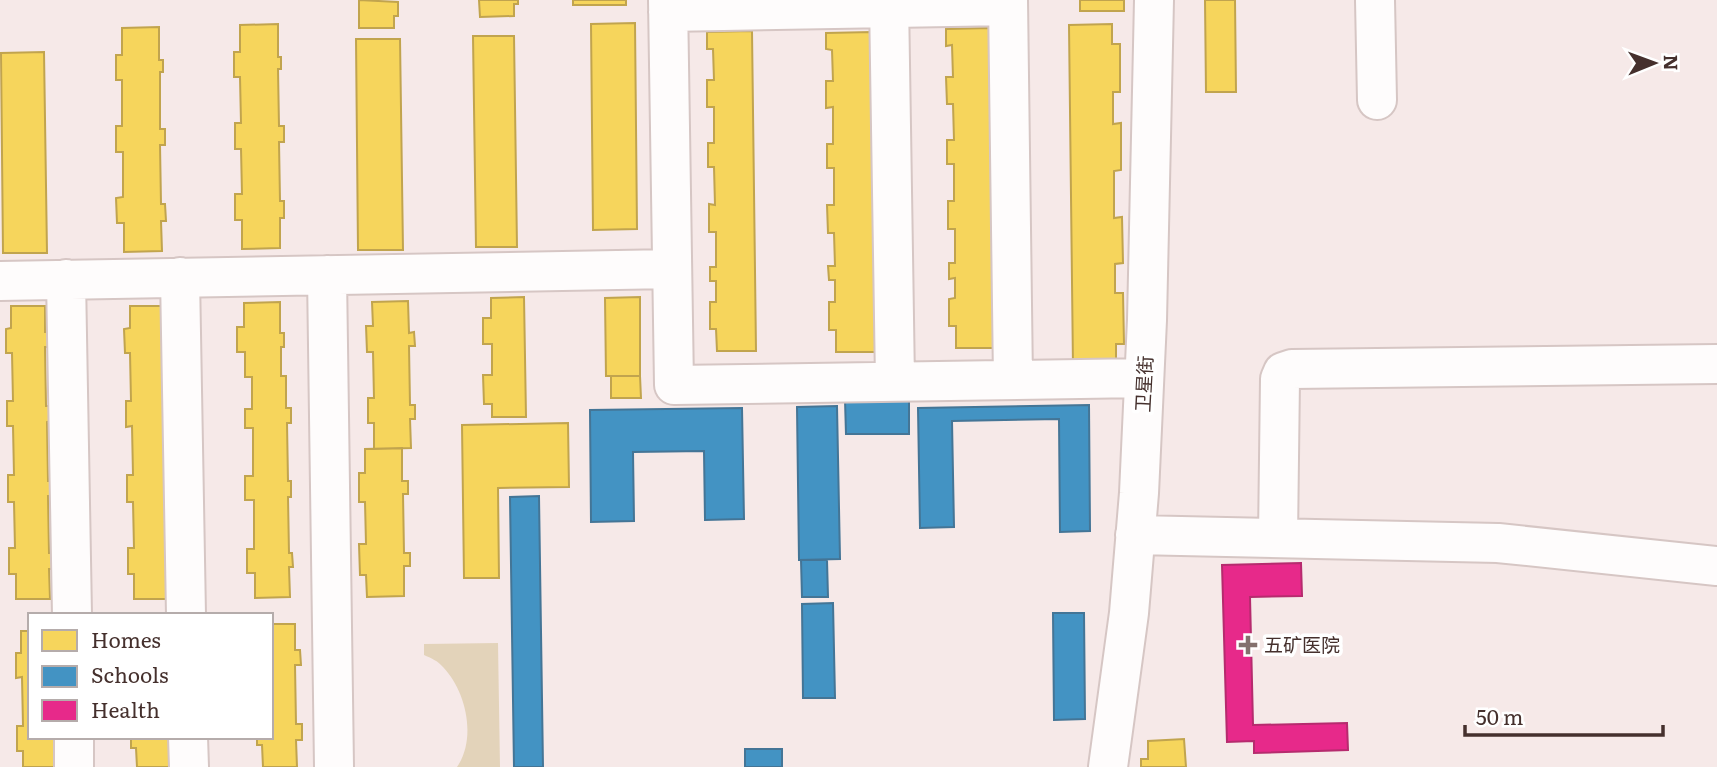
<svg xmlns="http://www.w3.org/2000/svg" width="1717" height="767" viewBox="0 0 1717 767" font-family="Literata,'Noto Sans SC',serif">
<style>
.green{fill:#e3d3ba}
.homes{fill:#f6d55c;stroke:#c1a44e;stroke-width:2}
.schools{fill:#4393c3;stroke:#447596;stroke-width:2}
.health{fill:#e7298a;stroke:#b62b6e;stroke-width:2}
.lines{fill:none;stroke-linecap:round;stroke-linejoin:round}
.minor-casing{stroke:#d6c6c4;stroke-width:42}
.minor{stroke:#fefcfc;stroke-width:38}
.poi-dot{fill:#83716e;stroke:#fff;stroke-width:2.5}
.labels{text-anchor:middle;stroke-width:7;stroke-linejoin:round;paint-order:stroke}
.street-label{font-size:19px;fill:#45302d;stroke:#fff}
.poi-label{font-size:19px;fill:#45302d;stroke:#fff;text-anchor:start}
</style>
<rect width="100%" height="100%" fill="#f6e9e8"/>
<path class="green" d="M498 643 500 767H457C477 738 466 691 443 667 438 661 431 658 424 655V644Z"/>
<path class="homes" d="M359 0 398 2V16H394V28H359Z
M479 0H518V4H514V16L480 17Z
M573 0H626V5H573Z
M1080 0H1124V11H1080Z
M1205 0H1235L1236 92H1206Z
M635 23 637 229 593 230 591 24Z
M278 24V57H281V69H278L279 126H284V142H279L280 201H284V218H280V248L242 249V220H235V194H242L241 149H235V123H241L240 77H234V52H240V25Z
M1112 24V44H1120V92H1113V124L1121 123V170L1114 171V218L1122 217 1123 263 1115 264V293H1123L1124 344H1116V367H1073L1069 25Z
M159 27V60H163V72H160V129H165V145H160L161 204H165L166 221H161L162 251 124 252V223H117L116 198 123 197V152H116V126H122V80H116V55H122V28Z
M991 28 995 348H956V326H949V299L955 298V278L949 279V263H955V229H948V201H954V164H947V140H954L953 104H947L946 77H953L952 45 946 46V29Z
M752 31 756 351H717L716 329H710V302H716V281H710V267H716V232H709V204L715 205 714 167H708V143H714V107H707V80H714L713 49H707V32Z
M872 32 875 352H836V330H829V302H835V280H829L828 266H835L834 233H828L827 205H834V168H827V144H833V107L826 108V81H833L832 50 826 49V33Z
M473 36H514L517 247H476Z
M356 39H400L403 250H358Z
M44 52 47 253H3L1 53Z
M524 297 526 417H492V404H484L483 375H492V344H483V318H491V298Z
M640 297V376H606L605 298Z
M408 301 409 333 414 332 415 346H409L410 405H415V419H410L411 448 374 449V423H368V398H374L373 352H367L366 326H373L372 302Z
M280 302V333H284V347H281V376H286V408H291V423H287L288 481H291V497H288L289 553H292L293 567H289L290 597 255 598V573H247V549H254V500H245V476H253V428H245V409H252V377H245V352H237V327H244V303Z
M11 306H45V332H51V347H45L46 406H52V421L47 422 48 481H53V496H48L49 553H54V569H49L50 599H16V574H9V548H15L14 502H8V475H14L13 426H7V401H13L12 353H6V329L11 328Z
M130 306H163L168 599H134V574H128V548H134L133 502H127V475H133L132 426 126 427V401H131L130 353H125L124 329 130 328Z
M611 376H640L641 398H611Z
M568 423 569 487 498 488 499 578H464L462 425Z
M402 448V481H408V494H403L404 553H410V566H404V596L367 597 366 575H360L359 544H366L365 502H359V473H365V449Z
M271 624H295V650H300L301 665H295L296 724H302V740H296L297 767H263L262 745H257V737H271Z
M21 631H30V737H62L57 767H23V751H17V726H23L22 677 16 678V653H21Z
M131 737H176L171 767H137L136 748H131Z
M1184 739 1186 767H1141V759H1148V741Z"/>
<path class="schools" d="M909 399V434H846L845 400Z
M1089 405 1090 531 1060 532 1059 419 952 421 954 527 920 528 918 408Z
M837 406 840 559 799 560 797 407Z
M742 408 744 519 705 520 704 451 633 452 634 521 591 522 590 410Z
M539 496 543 767H514L510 497Z
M801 560H827L828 597H802Z
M833 603 835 698H803L802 604Z
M1053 613H1084L1085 719 1054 720Z
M745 749H782V767H745Z"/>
<path class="health" d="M1301 563 1302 596 1250 597 1253 725 1347 723 1348 750 1254 753V741L1227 742 1222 565Z"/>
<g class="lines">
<defs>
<path id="minor" d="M668 0 674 385 1144 378
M889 0 895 381
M1008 0 1013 380
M1375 0 1377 100
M668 12 1008 6
M327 275 334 767
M180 277 186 615
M66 279 72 615
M0 281 672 269
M1135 535 1498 543 1717 566
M1278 538 1280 379 1283 372 1292 369 1717 364
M74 737V767
M188 737 189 767
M1108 767 1129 613 1139 493 1147 320 1154 0"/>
</defs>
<use href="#minor" class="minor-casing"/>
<use href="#minor" class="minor"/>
</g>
<path class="poi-dot" d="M1244.5 634.5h7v7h7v7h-7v7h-7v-7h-7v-7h7z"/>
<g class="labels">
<g class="street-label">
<text transform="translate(1144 384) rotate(-87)" y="7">卫星街</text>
</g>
<g class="poi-label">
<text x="1264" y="652">五矿医院</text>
</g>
</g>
<rect x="28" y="613" width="245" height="126" fill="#ffffff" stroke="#b5acab" stroke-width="2"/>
<rect x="42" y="630" width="35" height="21" fill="#f6d55c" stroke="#b5acab" stroke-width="2"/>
<text x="91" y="648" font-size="21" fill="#45302d">Homes</text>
<rect x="42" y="666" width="35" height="21" fill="#4393c3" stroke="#b5acab" stroke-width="2"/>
<text x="91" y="683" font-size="21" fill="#45302d">Schools</text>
<rect x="42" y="700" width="35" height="21" fill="#e7298a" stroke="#b5acab" stroke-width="2"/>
<text x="91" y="718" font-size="21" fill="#45302d">Health</text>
<g transform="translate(1654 63) rotate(89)" stroke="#ffffff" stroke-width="5" paint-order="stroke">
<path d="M0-5L12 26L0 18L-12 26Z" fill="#45302d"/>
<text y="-10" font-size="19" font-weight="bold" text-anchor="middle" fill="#45302d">N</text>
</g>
<path d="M1465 725v10h198v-10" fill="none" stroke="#45302d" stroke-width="3.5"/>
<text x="1476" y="725" font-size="21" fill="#45302d" stroke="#ffffff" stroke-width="5" paint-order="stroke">50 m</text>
</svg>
